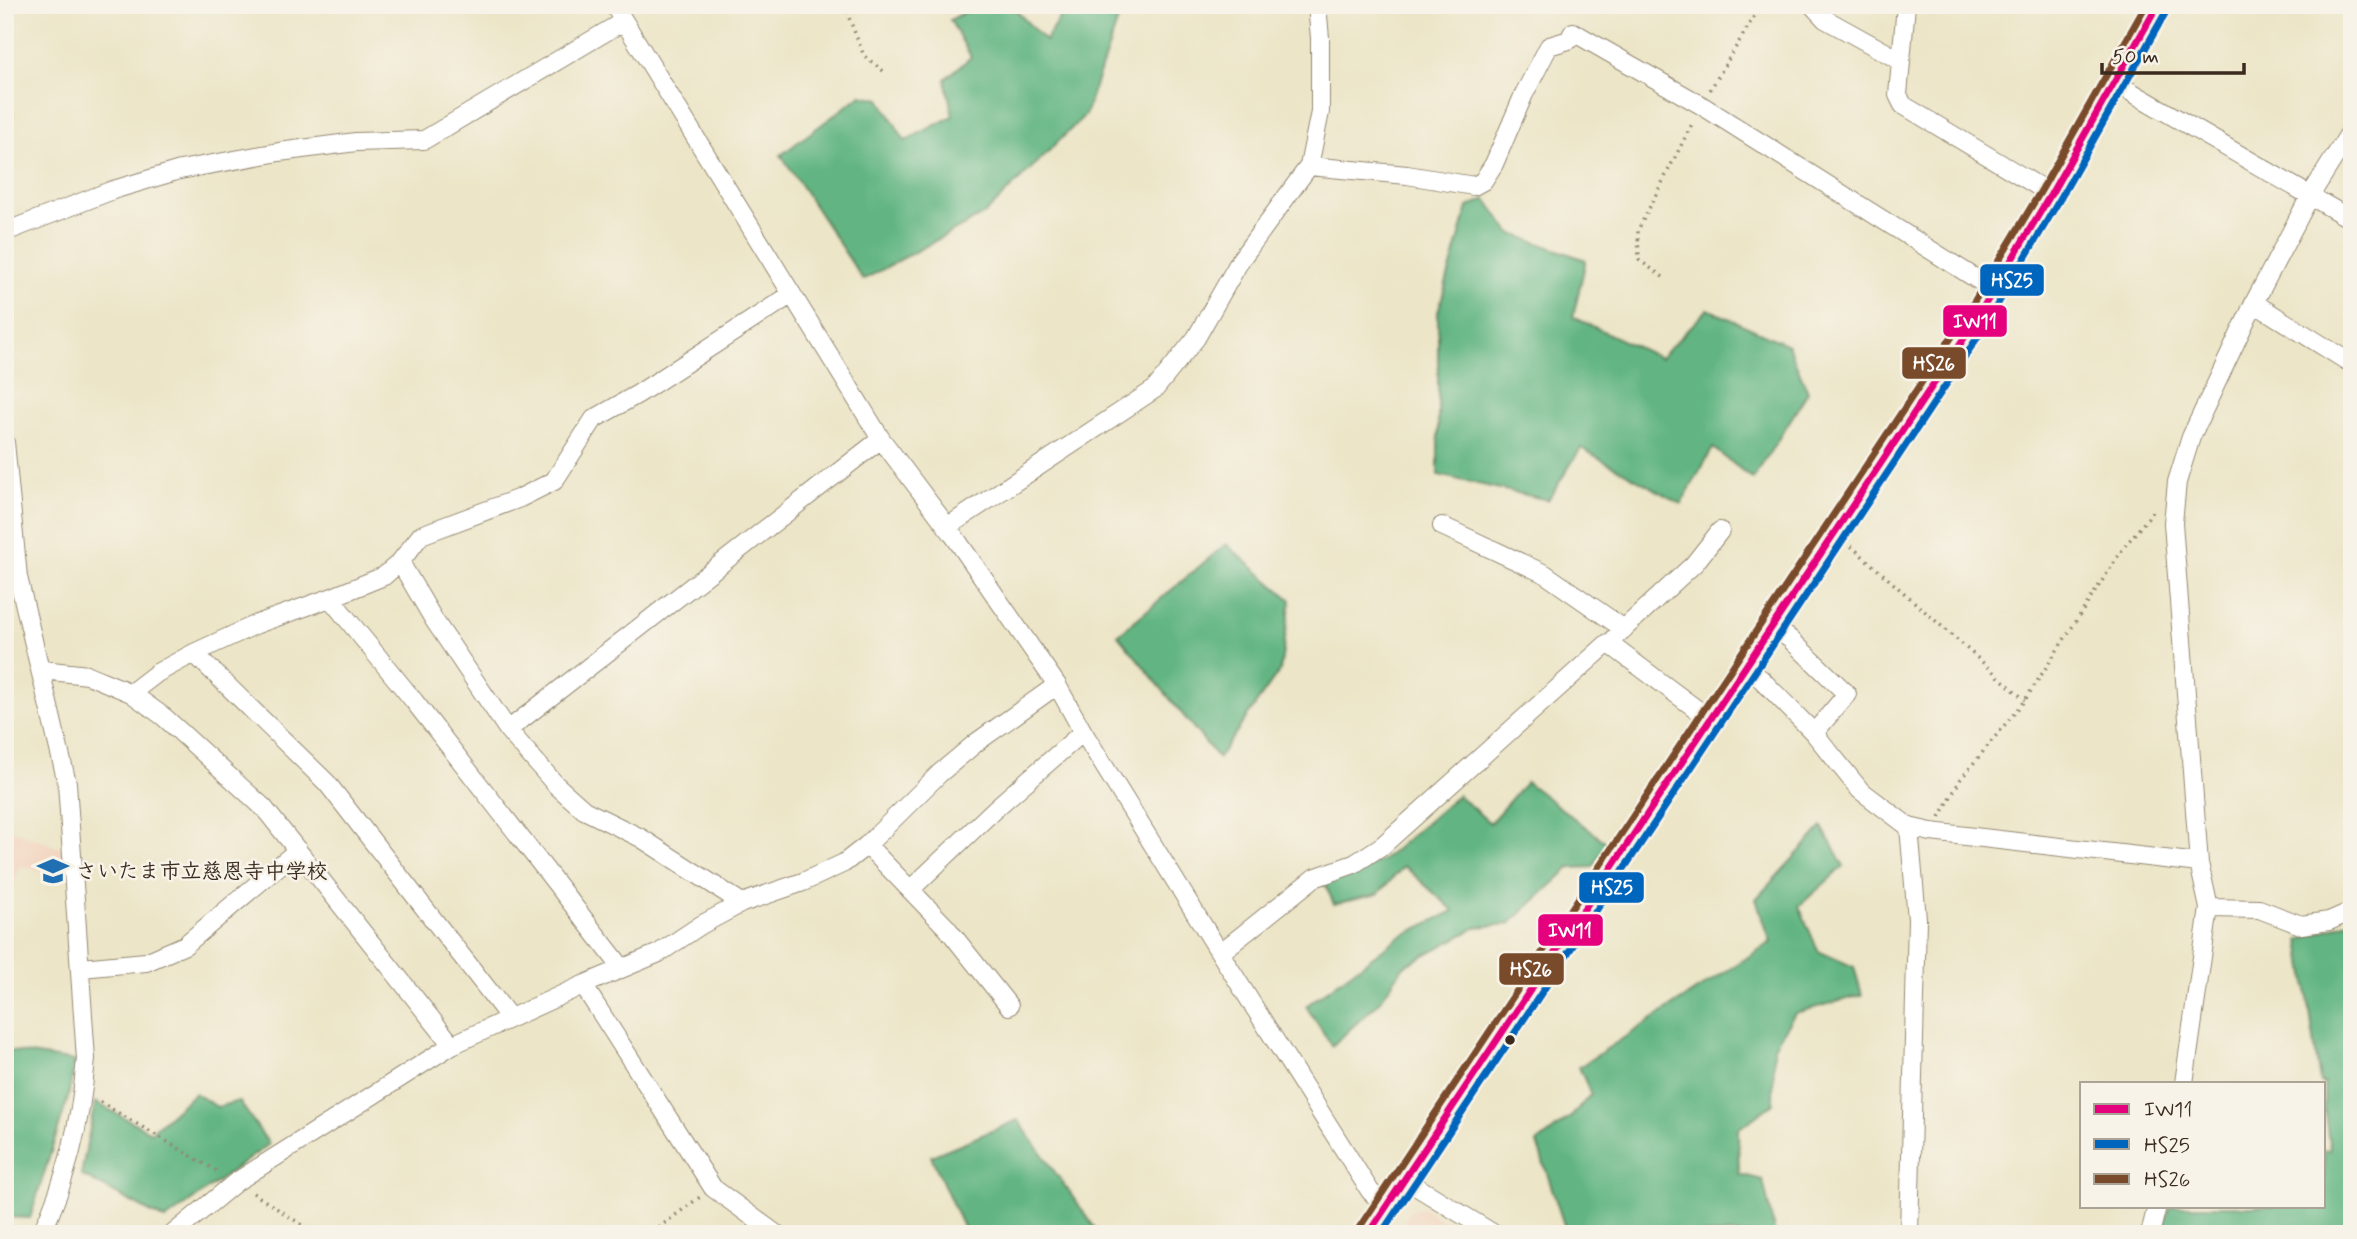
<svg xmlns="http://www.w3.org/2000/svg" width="2357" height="1239" viewBox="0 0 2357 1239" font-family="Mynerve,'Klee One',sans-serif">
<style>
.built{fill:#f2d4be}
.forest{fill:#62b582;stroke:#4e7050;stroke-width:2}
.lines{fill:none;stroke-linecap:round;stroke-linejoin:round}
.minor-casing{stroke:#948872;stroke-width:20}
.major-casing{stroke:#948872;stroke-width:25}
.path{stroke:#948872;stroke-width:3.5;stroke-dasharray:2 5;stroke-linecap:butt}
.minor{stroke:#fff;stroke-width:18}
.major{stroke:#f8bd89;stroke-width:23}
.bus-1-casing{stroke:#f7f3e8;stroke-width:12}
.bus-2-casing{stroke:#f7f3e8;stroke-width:12}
.bus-3-casing{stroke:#f7f3e8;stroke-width:12}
.bus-1{stroke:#e5007d;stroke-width:7}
.bus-2{stroke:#0065bd;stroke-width:7}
.bus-3{stroke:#7a4b2a;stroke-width:7}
.bus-dot{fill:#3b2a1e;stroke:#f7f3e8;stroke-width:2.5}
.labels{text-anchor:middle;stroke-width:5;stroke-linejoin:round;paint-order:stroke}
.poi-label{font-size:21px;font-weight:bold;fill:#3b2a1e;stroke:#f7f3e8;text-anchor:start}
.line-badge{stroke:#f7f3e8;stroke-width:2.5}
.badge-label{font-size:19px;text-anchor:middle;font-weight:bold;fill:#fff}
</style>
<rect width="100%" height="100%" fill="#f7f3e8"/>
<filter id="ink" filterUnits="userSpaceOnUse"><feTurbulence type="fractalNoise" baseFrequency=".0143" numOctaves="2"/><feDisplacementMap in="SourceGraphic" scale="14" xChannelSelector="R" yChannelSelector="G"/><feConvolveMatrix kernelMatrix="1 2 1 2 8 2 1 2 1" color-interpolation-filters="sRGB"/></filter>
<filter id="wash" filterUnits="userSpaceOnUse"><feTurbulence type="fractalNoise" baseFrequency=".00686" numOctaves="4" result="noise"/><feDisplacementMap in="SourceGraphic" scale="28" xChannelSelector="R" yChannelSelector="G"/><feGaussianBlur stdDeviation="1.57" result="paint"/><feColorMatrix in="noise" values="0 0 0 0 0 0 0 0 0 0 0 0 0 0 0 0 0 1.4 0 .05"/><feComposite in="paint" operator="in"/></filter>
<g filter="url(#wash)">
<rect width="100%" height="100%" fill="#ece5c7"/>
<path class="built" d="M5 824 14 831 63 849 65 877 20 866 5 910Z
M1424 1208 1460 1234H1397L1410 1211Z"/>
<path class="forest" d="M978 5H1011L1045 41 1067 5H1114L1120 14 1085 115 985 214 863 280 781 155 861 95 880 99 905 141 953 116 945 79 971 57 950 20Z
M1486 199 1510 233 1586 260 1573 317 1660 358 1708 309 1788 345 1808 392 1753 479 1713 448 1681 504 1581 448 1548 500 1438 475V312L1468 207Z
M1226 544 1291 600 1280 670 1218 758 1118 635Z
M1526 782 1607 843 1593 867 1570 868 1509 924 1477 927 1404 966 1379 1002 1332 1046 1306 1006 1399 937 1454 911 1404 866 1378 894 1334 904 1324 882 1383 860 1458 795 1490 823Z
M1822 827 1844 866 1799 906 1818 951 1854 967 1862 995 1795 1013 1774 1046 1773 1104 1738 1129 1739 1174 1763 1180 1775 1234H1567L1537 1143 1573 1115 1591 1094 1579 1067 1771 942 1756 899Z
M2352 920V1234H2161L2170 1206H2324V1150H2330L2324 1107V1083H2320L2300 940Z
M5 1050 75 1061 68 1098 30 1218 5 1217Z
M195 1093 217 1107 239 1101 269 1144 165 1220 81 1175 95 1102 151 1132Z
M1018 1120 1099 1234H966L931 1156Z"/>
</g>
<g filter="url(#ink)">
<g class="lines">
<defs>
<path id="minor" d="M614 5 881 439 952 533 1057 685 1083 732 1220 953 1370 1191 1386 1207
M1812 5 1825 19 1901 61
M1906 5 1898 95 1903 105 2051 194
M2114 82 2352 220
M1309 166 1407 175 1474 186 1483 181 1494 164 1524 94 1549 46 1569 40 1573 32 1701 105 1994 290
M5 232 113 190 180 170 279 152 356 142 424 140 624 21
M2254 303 2352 364
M5 442 18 577 67 783 86 1059C81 1120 68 1178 41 1234
M1442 526 1545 574 1624 629
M947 527 1155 389 1196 338 1241 259 1309 166 1320 112V38L1317 5
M400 562 434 620 508 730 556 785 584 810 641 838 742 903
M330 598 414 701 622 968
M1773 627 1790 639 1847 694 1814 733
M1616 636 1694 564 1720 531
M194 653 327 783 510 1018
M1746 668 1761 679 1814 733 1860 790 1909 827 1931 832 2199 863
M42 670 88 675 131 693 164 717 264 808 452 1045
M131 693 157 673 194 653 257 624 330 598 384 576 400 562 421 535 520 498 554 481 594 419 638 394 792 294
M508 730 881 439
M867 845 947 928 1009 1006
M910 890 996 808 1083 732
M2209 908 2259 909 2301 925 2329 921 2352 911
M1220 953 1314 878 1354 864 1383 845 1608 643 1711 720
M81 968 146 962 185 945 298 850
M583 985 713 1188 776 1234
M2184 1083 2209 908 2199 863 2173 523 2177 482 2191 437 2254 303 2310 196 2352 129
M1404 1179 1494 1234
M173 1234 236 1182 452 1045 583 985 659 953 701 925 742 903 803 882 844 863 867 845 940 773 977 742 1057 685
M1909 1234 1917 919 1909 827
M2150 1234 2157 1206"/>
<path id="major" d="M1368 1234 1836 533 1972 326 2051 194 2158 5"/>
</defs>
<use href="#minor" class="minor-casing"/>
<use href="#major" class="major-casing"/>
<path class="path" d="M844 5 864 56 886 73
M1710 90 1761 5
M1663 277 1639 260 1638 230 1693 122
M1851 546 2025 700
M1940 817 1960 780 2025 700 2124 547 2156 508
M100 1102 220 1173
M253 1193 316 1234
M646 1234 658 1228 700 1197"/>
<use href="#minor" class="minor"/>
<use href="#major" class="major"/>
<defs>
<path id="bus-1" d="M1368 1234 1972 326 2051 194 2158 5"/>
<path id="bus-2" d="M1381 1234 1981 332 2060 199 2167 10"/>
<path id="bus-3" d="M1359 1228 1963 320 2042 189 2146 5"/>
</defs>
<use href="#bus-1" class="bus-1-casing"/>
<use href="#bus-2" class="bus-2-casing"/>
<use href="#bus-3" class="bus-3-casing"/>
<use href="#bus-1" class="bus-1"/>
<use href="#bus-2" class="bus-2"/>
<use href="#bus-3" class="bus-3"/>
</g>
</g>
<defs>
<symbol id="school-bare" viewBox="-9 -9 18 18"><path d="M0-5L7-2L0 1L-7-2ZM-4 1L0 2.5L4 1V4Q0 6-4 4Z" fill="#1f6fb2" stroke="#f7f3e8" stroke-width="2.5" paint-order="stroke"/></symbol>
</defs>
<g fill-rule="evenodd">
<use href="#school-bare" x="31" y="849" width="44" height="44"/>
</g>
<circle class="bus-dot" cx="1510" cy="1040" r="6"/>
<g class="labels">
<g class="poi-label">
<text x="76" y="878">さいたま市立慈恩寺中学校</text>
</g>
</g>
<g class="line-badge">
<rect x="1979" y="263" width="66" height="34" rx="7" fill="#0065bd"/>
<rect x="1942" y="304" width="66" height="34" rx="7" fill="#e5007d"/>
<rect x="1901" y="346" width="66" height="34" rx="7" fill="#7a4b2a"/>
<rect x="1578" y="871" width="67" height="33" rx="7" fill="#0065bd"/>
<rect x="1537" y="913" width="67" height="34" rx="7" fill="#e5007d"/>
<rect x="1498" y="952" width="67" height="34" rx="7" fill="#7a4b2a"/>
</g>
<g class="badge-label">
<text x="2012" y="287">HS25</text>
<text x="1975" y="328">IW11</text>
<text x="1934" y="370">HS26</text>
<text x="1612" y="894">HS25</text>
<text x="1570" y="937">IW11</text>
<text x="1531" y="976">HS26</text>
</g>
<rect width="2357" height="1239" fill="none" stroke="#f7f3e8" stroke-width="28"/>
<rect x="2080" y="1082" width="245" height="126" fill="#f7f3e8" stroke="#aca397" stroke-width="2"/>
<rect x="2094" y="1104" width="35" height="10" fill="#e5007d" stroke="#aca397" stroke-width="2"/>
<text x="2144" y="1116" font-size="21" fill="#3b2a1e">IW11</text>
<rect x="2094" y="1139" width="35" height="10" fill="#0065bd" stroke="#aca397" stroke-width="2"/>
<text x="2144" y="1152" font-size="21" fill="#3b2a1e">HS25</text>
<rect x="2094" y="1174" width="35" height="10" fill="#7a4b2a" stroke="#aca397" stroke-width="2"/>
<text x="2144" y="1186" font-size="21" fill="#3b2a1e">HS26</text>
<path d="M2102 63v10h142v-10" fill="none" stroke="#3b2a1e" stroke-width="3.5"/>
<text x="2112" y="63" font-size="21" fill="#3b2a1e" stroke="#f7f3e8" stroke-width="5" paint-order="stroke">50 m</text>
</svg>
